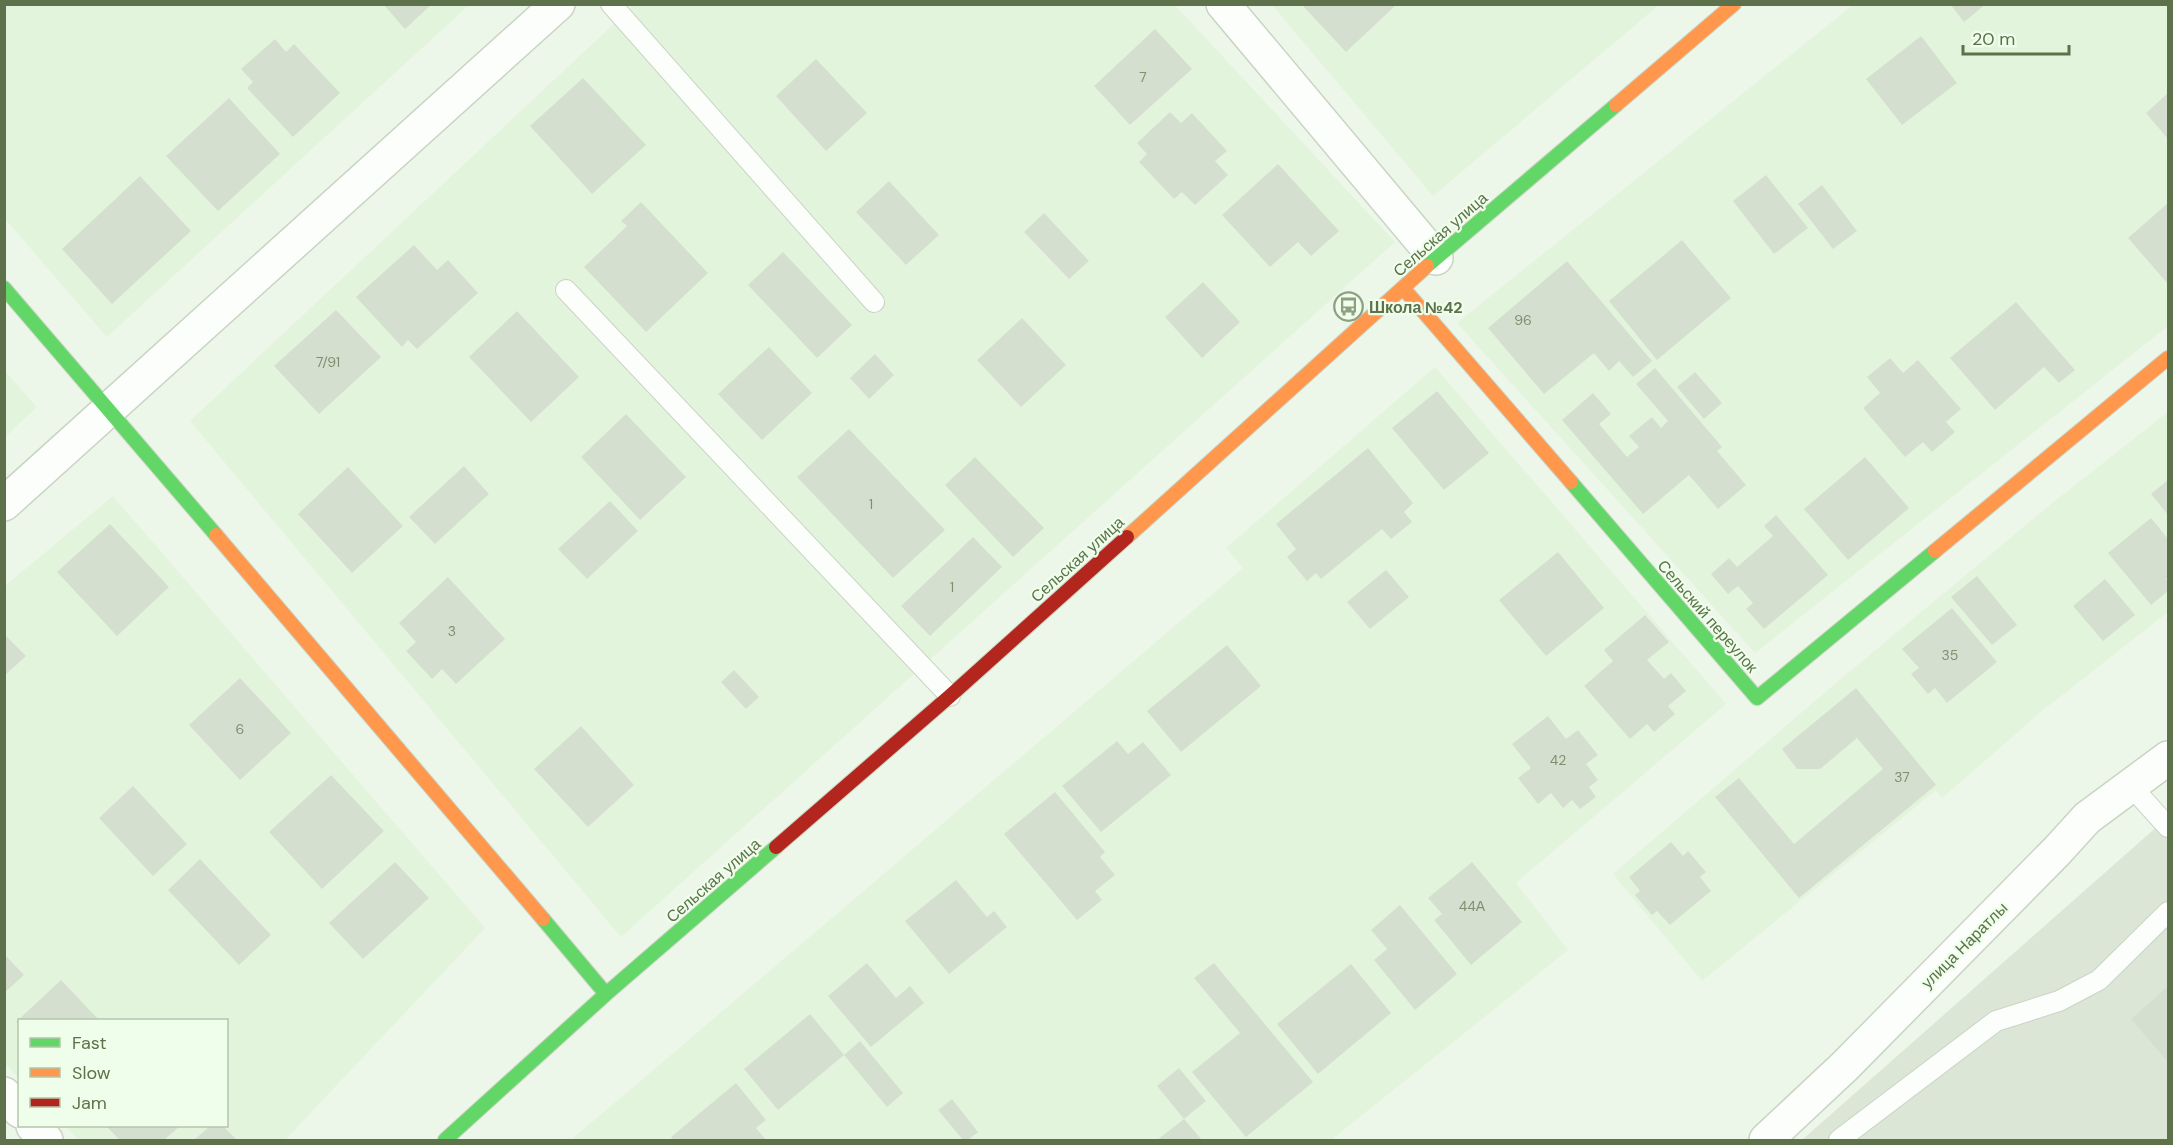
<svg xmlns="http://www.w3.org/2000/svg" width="2173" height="1145" viewBox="0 0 2173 1145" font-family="'DM Sans',sans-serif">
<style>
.residential{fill:#e3f4dd}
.industrial{fill:#dce6d7}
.building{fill:#d5dfcf}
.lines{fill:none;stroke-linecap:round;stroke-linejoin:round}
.lane-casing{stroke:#cad4c4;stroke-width:22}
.street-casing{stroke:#cad4c4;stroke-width:36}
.fast-casing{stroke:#c9d3c3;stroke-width:16}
.slow-casing{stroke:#c9d3c3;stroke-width:16}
.jam-casing{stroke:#c9d3c3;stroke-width:16}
.lane{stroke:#fcfefc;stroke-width:20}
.street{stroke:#fcfefc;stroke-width:33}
.fast{stroke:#63d668;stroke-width:14}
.slow{stroke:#ff974d;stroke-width:14}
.jam{stroke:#b3261e;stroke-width:14}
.labels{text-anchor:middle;stroke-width:4.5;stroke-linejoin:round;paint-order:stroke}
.number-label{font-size:14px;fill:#7e906f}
.street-label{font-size:16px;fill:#5d724b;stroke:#eefeea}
.poi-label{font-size:16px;font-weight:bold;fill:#5d724b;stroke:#eefeea;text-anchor:start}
</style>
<rect width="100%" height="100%" fill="#ecf6e9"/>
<path class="residential" d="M4 5H469L107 337 5 219Z
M634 5H1175L1395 242 621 937 190 421Z
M1272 5H1659L1433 196Z
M1853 5H2168V326L1755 653 1457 323Z
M1435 367 1726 704 1516 883 1568 950 1331 1140H571L1243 568 1226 548Z
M5 371 37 407 5 437H4Z
M2168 412V612L2042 711 1942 798 1935 791 1702 981 1613 874 1842 678 2051 504Z
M113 496 485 928 285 1140H79L65 1126H226V1020H20L19 1079 5 1063V586Z"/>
<path class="industrial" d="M2168 817V1140H1802Z"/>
<path class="building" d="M383 4H432L405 29Z
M1304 4H1393L1395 6 1346 52 1303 6Z
M1950 4H1986L1964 22Z
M1155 29 1192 69 1130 125 1094 86Z
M1921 36 1957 83 1902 125 1866 79Z
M275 39 286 52 294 44 340 93 293 137 247 88 253 82 241 69Z
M816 59 867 113 826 151 776 96Z
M583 78 646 145 592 194 530 126Z
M2168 93V139L2146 113Z
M229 98 280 154 218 211 166 156Z
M1170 112 1181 123 1192 113 1227 151 1215 161 1228 175 1195 205 1182 192 1174 199 1139 162 1147 154 1137 143Z
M1278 164 1339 231 1311 256 1298 242 1270 267 1222 215Z
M1766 175 1808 228 1774 254 1733 201Z
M140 176 191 231 112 304 62 249Z
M889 181 939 235 906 265 856 212Z
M1822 185 1857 231 1833 249 1798 204Z
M641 202 708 273 646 332 584 267 627 226 621 221Z
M2168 203V284L2128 238Z
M1044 213 1089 261 1069 279 1024 232Z
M1682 240 1731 298 1657 360 1609 301Z
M414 245 437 270 448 260 478 293 417 349 408 340 402 347 356 297Z
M783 252 852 325 817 358 748 285Z
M1567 261 1652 361 1633 377 1619 361 1609 371 1594 353 1544 394 1488 328Z
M1203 282 1240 322 1202 358 1165 317Z
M2016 302 2075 370 2059 383 2044 367 1995 410 1950 358Z
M336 310 381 357 319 414 274 366Z
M517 311 579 377 531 422 469 357Z
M1022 318 1066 365 1021 407 977 360Z
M769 347 812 393 762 440 718 394Z
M875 354 894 375 869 399 850 378Z
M1890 358 1903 373 1918 360 1961 409 1946 422 1955 432 1932 452 1923 442 1905 457 1863 408 1880 393 1867 377Z
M1655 368 1722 447 1717 451 1746 485 1718 509 1689 475 1643 514 1562 420 1593 393 1611 414 1599 424 1627 457 1639 447 1629 436 1652 417 1661 428 1668 421 1636 384Z
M1695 372 1722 403 1704 419 1677 387Z
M1437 391 1489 453 1444 490 1392 428Z
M626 414 686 477 640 520 581 457Z
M849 429 945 530 893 578 797 477Z
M1368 448 1413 503 1404 512 1412 522 1391 539 1382 529 1321 579 1316 573 1307 581 1287 557 1296 549 1276 524Z
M975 457 1044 528 1013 557 945 485Z
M1865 457 1909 508 1848 560 1804 509Z
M464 466 489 494 435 544 409 517Z
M348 467 403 526 352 573 298 514Z
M2168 480V515L2151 494Z
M610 501 638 531 587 579 558 549Z
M1776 515 1828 575 1764 629 1746 609 1753 603 1738 586 1728 594 1711 574 1729 558 1737 567 1773 536 1764 526Z
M2151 518 2168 539V576L2166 579 2168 582V591L2151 605 2108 553Z
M110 524 169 587 117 636 57 572Z
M973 537 1002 567 930 636 901 606Z
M1558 552 1604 608 1546 656 1499 600Z
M1386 570 1409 597 1370 629 1347 602Z
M1977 576 2017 625 1992 645 1951 597Z
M448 577 505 639 456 684 442 669 432 679 406 651 416 642 399 623Z
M2105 579 2135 615 2103 641 2073 606Z
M1952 608 1997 662 1947 703 1935 688 1928 694 1911 674 1919 668 1902 649Z
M1645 615 1669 642 1647 660 1664 679 1671 673 1686 691 1668 706 1675 714 1654 732 1647 724 1630 739 1584 686 1613 661 1604 650Z
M4 634 26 656 4 676Z
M1227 645 1261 686 1181 752 1147 711Z
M734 670 759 697 746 709 721 682Z
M240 678 291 733 240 780 189 725Z
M1856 688 1936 785 1799 898 1715 797 1739 778 1794 844 1883 769 1857 738 1820 769H1797L1782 749Z
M1548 716 1566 739 1578 730 1598 755 1586 764 1598 780 1589 787 1596 797 1580 809 1572 800 1563 808 1551 793 1538 804 1518 778 1531 768 1512 744Z
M581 726 634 785 588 827 534 769Z
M1117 741 1128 754 1143 742 1171 775 1101 832 1062 786Z
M331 775 384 831 322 889 269 832Z
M133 786 187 844 153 876 99 818Z
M1055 792 1105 852 1100 857 1115 875 1095 891 1102 900 1077 920 1004 834Z
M1671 842 1683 856 1688 851 1706 872 1700 877 1711 891 1670 925 1657 911 1652 915 1635 895 1640 891 1629 877Z
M200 859 271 935 239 965 168 890Z
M395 862 429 898 363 959 329 923Z
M1472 862 1522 922 1471 965 1434 920 1442 914 1428 898Z
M956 880 987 917 994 911 1007 927 949 974 905 921Z
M1400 905 1457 974 1415 1010 1374 960 1387 949 1371 930Z
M4 954 24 975 4 993Z
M867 963 896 998 910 986 924 1003 871 1047 828 996Z
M1214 963 1313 1082 1246 1137 1192 1072 1240 1033 1194 978Z
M1351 964 1391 1013 1318 1074 1277 1024Z
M61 980 99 1020H20V1025L16 1022Z
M2168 986V1062L2131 1019Z
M810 1014 844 1055 778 1110 744 1069Z
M860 1041 903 1093 887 1107 844 1055Z
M1179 1068 1206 1101 1184 1119 1157 1086Z
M736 1083 766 1120 756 1128 766 1140H674L671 1137Z
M952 1099 978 1132 968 1140H963L938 1110Z
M1184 1119 1202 1140H1157Z
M106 1126H178L179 1127 164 1140H120Z
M210 1126H223L237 1140H194Z"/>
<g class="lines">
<defs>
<path id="lane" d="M611 4 874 302
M566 290 950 696
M2130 785 2168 827
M1839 1140 1996 1021 2059 1001 2099 980 2168 912"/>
<path id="street" d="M1223 4 1436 258
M4 504 558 4
M4 1094 20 1111
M33 1126 46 1140
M1766 1140 1845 1066 2057 851 2087 818 2168 758"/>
<path id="fast" d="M1427 266 1616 105
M4 288 216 535
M1571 482 1757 698 1935 551
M543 919 606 994
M445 1140 606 994 776 847"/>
<path id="slow" d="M1616 105 1734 4
M1403 288 1571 482
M216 535 543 919
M1127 537 1427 266
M1935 551 2168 358"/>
<path id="jam" d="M776 847 950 696 1127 537"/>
</defs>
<use href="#lane" class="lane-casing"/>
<use href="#street" class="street-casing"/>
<use href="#fast" class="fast-casing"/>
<use href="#slow" class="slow-casing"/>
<use href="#jam" class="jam-casing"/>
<use href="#lane" class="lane"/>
<use href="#street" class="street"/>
<use href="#fast" class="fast"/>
<use href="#slow" class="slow"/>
<use href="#jam" class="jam"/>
</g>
<defs>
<symbol id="bus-ring" viewBox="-11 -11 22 22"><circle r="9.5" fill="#eefeea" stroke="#8fa082" stroke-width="1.5"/><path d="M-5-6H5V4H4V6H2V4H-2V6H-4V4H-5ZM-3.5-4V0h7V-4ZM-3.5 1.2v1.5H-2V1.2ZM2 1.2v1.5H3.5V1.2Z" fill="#8fa082"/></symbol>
</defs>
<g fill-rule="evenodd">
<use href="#bus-ring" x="1332" y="290" width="33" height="33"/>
</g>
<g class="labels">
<g class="number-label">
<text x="1143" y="82">7</text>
<text x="1523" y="325">96</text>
<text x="328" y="367">7/91</text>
<text x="871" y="509">1</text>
<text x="952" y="592">1</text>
<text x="452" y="636">3</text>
<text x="1950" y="660">35</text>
<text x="240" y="734">6</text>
<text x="1558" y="765">42</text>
<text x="1902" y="782">37</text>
<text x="1472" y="911">44А</text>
</g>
<g class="street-label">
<text transform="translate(1440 234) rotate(-41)" y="6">Сельская улица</text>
<text transform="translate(1077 559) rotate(-42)" y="6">Сельская улица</text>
<text transform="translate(1708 616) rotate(49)" y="6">Сельский переулок</text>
<text transform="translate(713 880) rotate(-41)" y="6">Сельская улица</text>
<text transform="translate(1964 945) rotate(-45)" y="6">улица Наратлы</text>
</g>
<g class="poi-label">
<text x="1369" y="313">Школа №42</text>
</g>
</g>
<rect width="2173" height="1145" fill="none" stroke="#5d724b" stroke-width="12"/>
<rect x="18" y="1019" width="210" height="108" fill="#eefeea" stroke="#b4c6aa" stroke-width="1.5"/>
<rect x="30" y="1038" width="30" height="9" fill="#63d668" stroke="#b4c6aa" stroke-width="1.5"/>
<text x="72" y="1049" font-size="18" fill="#5d724b">Fast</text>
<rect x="30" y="1068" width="30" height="9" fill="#ff974d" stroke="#b4c6aa" stroke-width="1.5"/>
<text x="72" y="1079" font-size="18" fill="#5d724b">Slow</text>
<rect x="30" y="1098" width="30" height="9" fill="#b3261e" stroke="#b4c6aa" stroke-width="1.5"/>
<text x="72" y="1109" font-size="18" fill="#5d724b">Jam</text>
<path d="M1963 45v9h106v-9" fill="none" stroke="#5d724b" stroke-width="3"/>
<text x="1972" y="45" font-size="18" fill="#5d724b" stroke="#eefeea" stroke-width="4.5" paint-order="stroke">20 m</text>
</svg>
